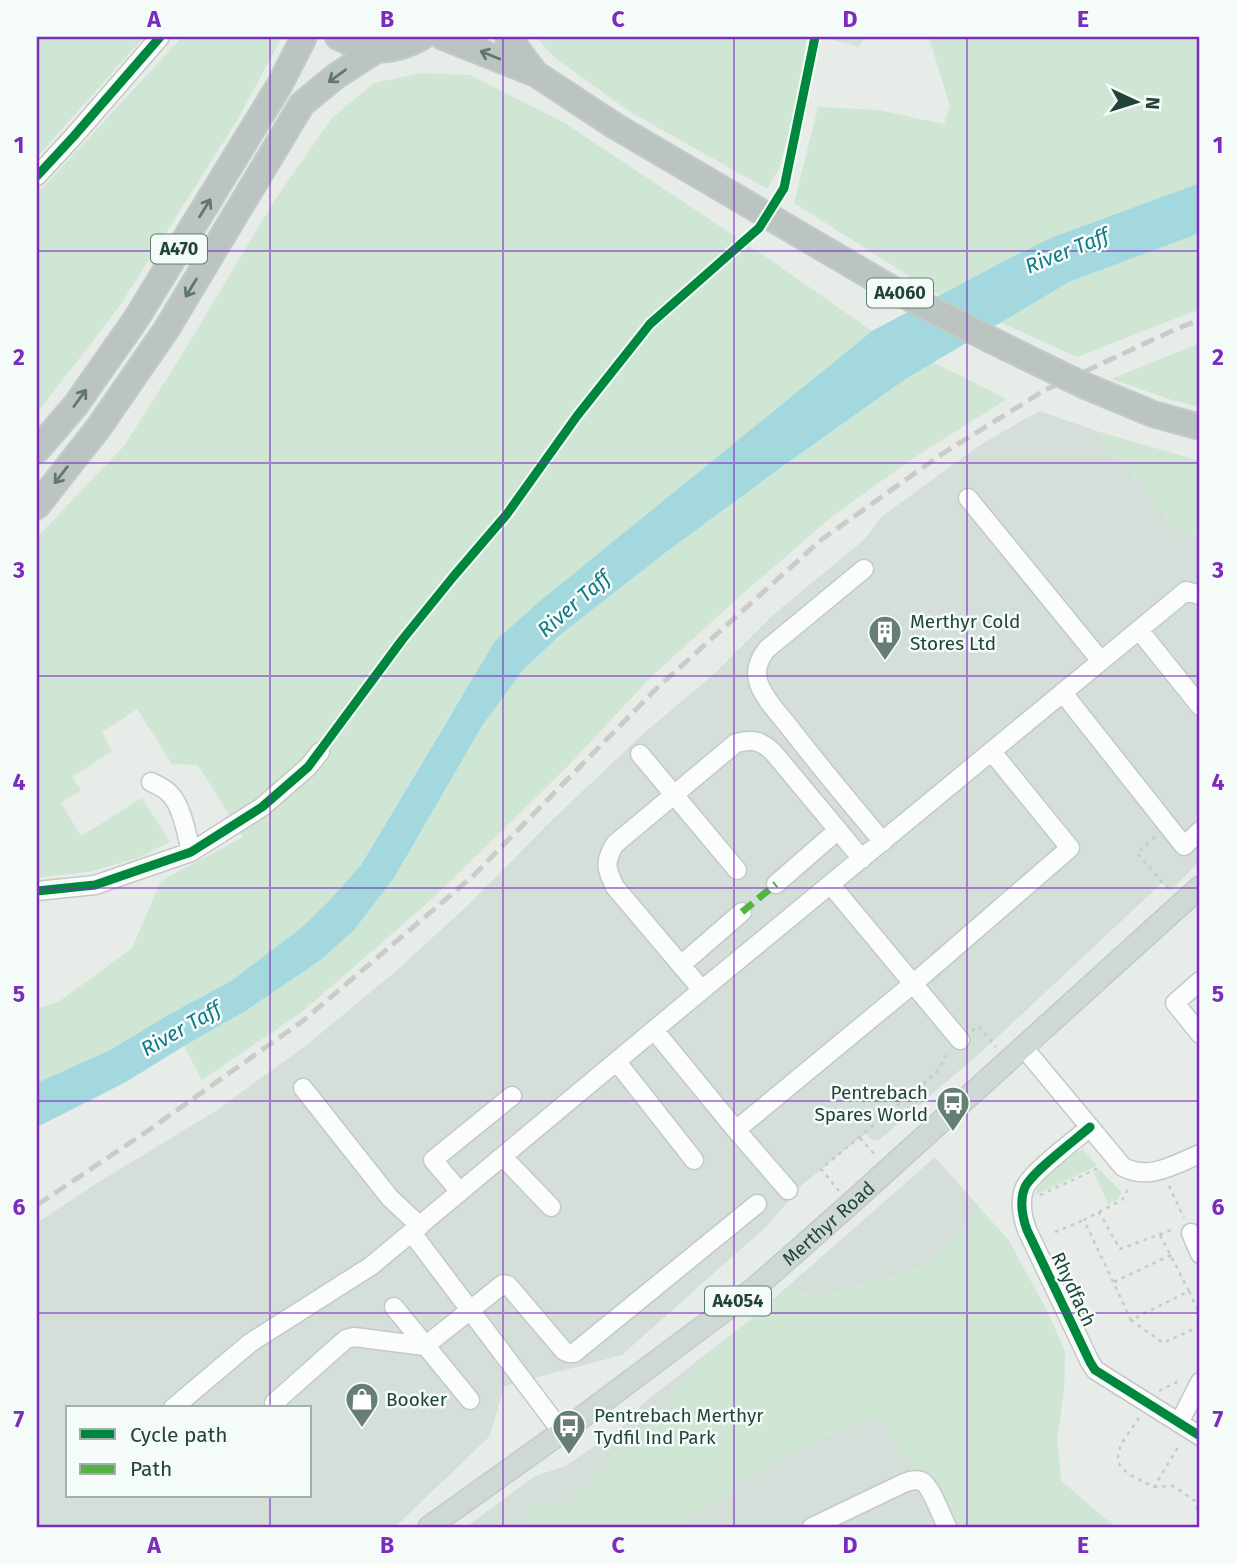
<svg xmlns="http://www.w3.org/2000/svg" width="1237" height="1564" viewBox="0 0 1237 1564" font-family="'Fira Sans',sans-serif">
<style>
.built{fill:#d4dfd9;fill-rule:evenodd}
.green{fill:#cfe6d4}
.water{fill:#a3d9de}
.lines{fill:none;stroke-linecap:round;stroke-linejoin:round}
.minor-casing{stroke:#c4c9c6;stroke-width:21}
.major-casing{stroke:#c1cbc8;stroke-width:24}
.highway-casing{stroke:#c1cbc8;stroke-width:28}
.path{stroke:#c2ccc8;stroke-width:2.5;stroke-dasharray:3.5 5;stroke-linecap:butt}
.minor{stroke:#fbfcfc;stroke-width:18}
.major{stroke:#ced8d5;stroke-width:21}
.highway{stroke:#bbc4c1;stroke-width:24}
.rail{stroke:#c8cdca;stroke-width:5;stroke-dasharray:14 7;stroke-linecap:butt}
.highway-bridge-casing{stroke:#c1cbc8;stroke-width:28;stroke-linecap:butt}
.highway-bridge{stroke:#bbc4c1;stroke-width:24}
.quiet{stroke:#55b346;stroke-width:7;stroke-dasharray:14 7;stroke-linecap:butt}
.cycleway-casing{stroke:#f5fbf8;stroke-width:13}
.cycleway{stroke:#00873e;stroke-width:9}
.oneway{stroke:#5f776f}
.grid{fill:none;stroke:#7b2cbf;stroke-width:2;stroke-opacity:0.55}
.labels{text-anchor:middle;stroke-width:5;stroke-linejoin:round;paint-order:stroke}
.shield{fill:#f5fbf8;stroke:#617a72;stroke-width:2}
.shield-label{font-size:18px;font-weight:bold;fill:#214338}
.poi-label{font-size:19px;fill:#214338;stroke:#f5fbf8;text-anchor:start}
.street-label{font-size:19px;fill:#214338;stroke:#f5fbf8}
.water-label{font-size:21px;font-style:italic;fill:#137a87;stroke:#f5fbf8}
.neatline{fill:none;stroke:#7b2cbf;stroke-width:2.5}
.grid-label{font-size:23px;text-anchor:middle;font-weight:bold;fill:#7b2cbf}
</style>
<rect width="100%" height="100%" fill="#e7ece9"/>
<path class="built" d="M1039 411 1097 431 1179 533 1200 535V861L1170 891 1162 883 989 1045 879 1140 870 1139 866 1133 802 1185 769 1224 622 1355 504 1386 490 1436 395 1527H37V1223L97 1183 214 1112 304 1047 395 972 467 906 552 820 644 733 714 674 774 614 865 539 881 517 980 445ZM68 1408H310V1496H68Z
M935 1157 1009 1241 1048 1313 1065 1352 1064 1390 1057 1439 1061 1481 1115 1527H466L535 1476 566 1466 630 1421 642 1404 751 1319Z"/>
<path class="green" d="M37 37H144L37 157Z
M182 37H282L238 119 119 307 37 413V194Z
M536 37H807L796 104 779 169 767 189 630 112 554 57Z
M830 37H864L859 47 830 39Z
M925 37H1200V183L1053 237 1006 260 939 295 794 203 818 107 878 110 944 124 950 106 929 38Z
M422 73 470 75 563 122 772 261 872 331 643 517 451 713 361 865 329 901 301 928 231 981 168 1015 110 1050 37 1083V1008L57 1003 132 948 161 881 243 837 198 765 172 764 137 709 102 732 112 751 72 777 81 790 61 803 81 836 142 798 170 842 138 858 88 872 37 878V537L124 446 188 345 274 201 332 118 374 83Z
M1200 233V309L1077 357 1000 322 1069 282Z
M1200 343V407L1175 401 1111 379Z
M933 362 1007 399 912 459 834 515 748 589 650 678 570 764 432 899 302 1012 202 1080 184 1046 247 1010 322 959 354 930 394 878 482 726 523 670 560 635 665 553 772 474 907 378Z
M1097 431 1200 461V535L1179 533Z
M1084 1150 1097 1166 1035 1195C1041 1178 1066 1153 1084 1150Z
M1100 1170 1122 1193 1117 1200 1108 1204 1094 1173Z
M981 1209 1009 1241 1048 1313 1065 1352 1064 1390 1057 1439 1061 1481 1115 1527H958L935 1479 916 1467 877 1417 867 1419 780 1457 676 1527H531L527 1504 567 1507 598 1477 614 1454 652 1426 702 1359 751 1319 786 1288 819 1296 893 1276 931 1263Z"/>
<path class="water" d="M1200 183V233L1069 282 907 378 772 474 665 553 560 635 523 670 482 726 394 878 354 930 322 959 247 1010 184 1046 126 1082 37 1127V1083L110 1050 168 1015 231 981 301 928 329 901 361 865 495 641 540 601 872 331 1006 260 1053 237Z"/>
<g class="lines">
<defs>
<path id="minor" d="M37 176 74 136 160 37
M968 498 1101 661
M864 569 767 649C759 659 754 670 759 684 765 700 780 715 790 728 820 767 852 805 883 842
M1139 630 1200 706
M1063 693 1184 846 1200 831
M640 754 737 870
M151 782C157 785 165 788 170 794 182 806 187 835 191 852
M776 884 838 830
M831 885 960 1040
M37 891 95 885 191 852 262 807 308 767 320 752
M681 965 742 912
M1200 981 1175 1003 1200 1034
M702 990 615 887C606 869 604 862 615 844L736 743C753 739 760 740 773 752L862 859
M654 1030 736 1130 788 1190
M1024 1048 1123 1167C1150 1181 1175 1164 1200 1154
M617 1062 694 1160
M303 1088 390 1198 420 1226
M1090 1127C1075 1140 1033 1171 1025 1187 1019 1201 1022 1216 1027 1230L1090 1362 1095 1370 1200 1436
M736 1130 914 983 1070 848 992 752
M503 1157 551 1207
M460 1192 433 1160 512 1096
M412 1233 562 1432
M1191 1233 1200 1254
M394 1307 470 1400
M274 1403 346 1339 354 1337 425 1346 503 1284 508 1285 564 1351 569 1353H574L757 1204
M173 1408 250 1343 371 1266 702 990 1186 591 1200 595
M1179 1423 1200 1382
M812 1527 904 1483C909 1481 915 1479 921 1481 930 1484 942 1517 947 1527"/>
<g id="major">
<path id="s1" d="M429 1527 562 1432 756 1287 850 1204 1200 887"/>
</g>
<path id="highway" d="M338 37C368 53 392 54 422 37
M443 37 536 74 615 126
M508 37 535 73
M37 450 75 406 136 319 279 86 304 37
M37 506 99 427 166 330 302 104 336 76 375 51"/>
</defs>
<use href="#minor" class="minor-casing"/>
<use href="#major" class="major-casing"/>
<use href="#highway" class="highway-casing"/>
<path class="path" d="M1155 837 1137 853 1170 891
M972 1031 978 1026 996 1047
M860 1138 876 1156
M1169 1186 1184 1218
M839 1191 821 1169 936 1073 949 1051
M1040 1195 1101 1167
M1099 1212 1122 1200 1130 1186
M1055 1232 1084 1220
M1160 1235 1189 1291 1131 1320 1084 1220 1099 1212 1120 1249 1174 1229
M1114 1282 1171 1255
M1189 1291 1200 1315
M1131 1320 1163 1343 1200 1326
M1159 1391 1181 1380
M1139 1418C1131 1431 1108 1454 1123 1469 1131 1477 1145 1482 1154 1487L1180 1444
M1154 1487 1173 1486 1195 1501 1200 1518"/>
<use href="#minor" class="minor"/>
<use href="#major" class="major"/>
<use href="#highway" class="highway"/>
<path class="rail" d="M37 1205 149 1130 304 1020 473 876 657 688 821 540 942 454 1045 390 1176 329 1200 320"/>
<defs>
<path id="highway-bridge" d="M615 126 894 290 993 341 1081 384 1153 414 1200 427"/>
</defs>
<use href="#highway-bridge" class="highway-bridge-casing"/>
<use href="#highway-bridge" class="highway-bridge"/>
<path class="quiet" d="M742 912 776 884"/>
<defs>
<path id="cycleway" d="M37 176 74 136 160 37
M37 891 95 885 191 852 262 807 308 767 402 640 453 577 507 514 577 416 650 324 759 228 784 188 815 37
M1090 1127C1075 1140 1033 1171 1025 1187 1019 1201 1022 1216 1027 1230L1090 1362 1095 1370 1200 1436"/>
</defs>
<use href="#cycleway" class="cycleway-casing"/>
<use href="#cycleway" class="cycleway"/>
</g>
<defs><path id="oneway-shaft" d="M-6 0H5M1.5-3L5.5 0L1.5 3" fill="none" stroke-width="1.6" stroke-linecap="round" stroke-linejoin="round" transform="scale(1.75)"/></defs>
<g class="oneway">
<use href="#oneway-shaft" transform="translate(490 55) rotate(-158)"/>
<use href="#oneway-shaft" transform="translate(337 76) rotate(144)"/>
<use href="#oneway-shaft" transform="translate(205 208) rotate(-58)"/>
<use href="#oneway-shaft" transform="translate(191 288) rotate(121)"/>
<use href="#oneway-shaft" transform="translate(80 398) rotate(-54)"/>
<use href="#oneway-shaft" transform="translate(61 475) rotate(128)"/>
</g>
<path class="grid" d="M270 37V1408M503 37V1527M734 37V1527M967 37V1527M37 251H1200M37 463H1200M37 676H1200M37 888H1200M37 1101H1200M37 1313H1200M270 1496V1527"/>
<defs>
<symbol id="building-pin" viewBox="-11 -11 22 30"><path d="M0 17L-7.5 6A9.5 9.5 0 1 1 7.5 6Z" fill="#667e76" stroke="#f5fbf8"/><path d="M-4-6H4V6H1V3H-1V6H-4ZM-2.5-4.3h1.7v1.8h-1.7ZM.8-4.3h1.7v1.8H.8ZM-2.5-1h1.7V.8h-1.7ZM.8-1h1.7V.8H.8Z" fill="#fff"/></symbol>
<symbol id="bus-pin" viewBox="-11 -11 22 30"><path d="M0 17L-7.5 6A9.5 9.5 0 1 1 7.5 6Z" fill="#667e76" stroke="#f5fbf8"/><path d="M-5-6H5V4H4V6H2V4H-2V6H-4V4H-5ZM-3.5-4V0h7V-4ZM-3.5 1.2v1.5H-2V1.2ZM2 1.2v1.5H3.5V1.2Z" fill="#fff"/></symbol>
<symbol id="shop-pin" viewBox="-11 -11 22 30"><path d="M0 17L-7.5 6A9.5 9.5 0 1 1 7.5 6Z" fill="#667e76" stroke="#f5fbf8"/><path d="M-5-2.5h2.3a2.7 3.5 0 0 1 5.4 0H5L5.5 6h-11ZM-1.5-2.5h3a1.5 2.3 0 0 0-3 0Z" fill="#fff"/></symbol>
</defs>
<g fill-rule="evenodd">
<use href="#building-pin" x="866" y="613" width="38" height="52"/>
<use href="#bus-pin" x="934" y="1084" width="38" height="52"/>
<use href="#shop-pin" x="343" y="1380" width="38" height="52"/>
<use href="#bus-pin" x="550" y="1407" width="38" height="52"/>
</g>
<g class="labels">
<g class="shield">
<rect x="151" y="234.5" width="56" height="29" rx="5"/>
<rect x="867" y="278.5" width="66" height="29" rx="5"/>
<rect x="705" y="1286.5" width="66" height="29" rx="5"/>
</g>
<g class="shield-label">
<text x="179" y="255">A470</text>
<text x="900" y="299">A4060</text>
<text x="738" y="1307">A4054</text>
</g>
<g class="poi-label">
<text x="910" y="628">Merthyr Cold<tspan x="910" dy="22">Stores Ltd</tspan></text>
<text x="928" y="1099" text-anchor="end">Pentrebach<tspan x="928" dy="22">Spares World</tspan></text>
<text x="386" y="1406">Booker</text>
<text x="594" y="1422">Pentrebach Merthyr<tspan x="594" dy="22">Tydfil Ind Park</tspan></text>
</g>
<g class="street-label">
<text dy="7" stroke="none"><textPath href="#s1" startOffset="502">Merthyr Road</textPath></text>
<text transform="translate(1074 1289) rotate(65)" y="7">Rhydfach</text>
</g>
<g class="water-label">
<text transform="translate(1067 251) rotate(-22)" y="7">River Taff</text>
<text transform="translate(574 604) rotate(-41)" y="7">River Taff</text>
<text transform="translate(181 1029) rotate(-30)" y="7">River Taff</text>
</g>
</g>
<rect width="1237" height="1564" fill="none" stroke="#f5fbf8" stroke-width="77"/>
<rect x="66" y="1406" width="245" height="91" fill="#f5fbf8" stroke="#a0b1ab" stroke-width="2"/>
<rect x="80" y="1429" width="35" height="10" fill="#00873e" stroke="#a0b1ab" stroke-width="2"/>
<text x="130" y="1442" font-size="21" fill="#214338">Cycle path</text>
<rect x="80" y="1464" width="35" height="10" fill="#55b346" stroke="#a0b1ab" stroke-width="2"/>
<text x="130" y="1476" font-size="21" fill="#214338">Path</text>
<g transform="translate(1136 102) rotate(94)" stroke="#f5fbf8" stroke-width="5" paint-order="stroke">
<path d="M0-5L12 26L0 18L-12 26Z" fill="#214338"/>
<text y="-10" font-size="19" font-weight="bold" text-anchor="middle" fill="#214338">N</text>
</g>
<rect x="38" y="38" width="1160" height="1488" class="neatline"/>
<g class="grid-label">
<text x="154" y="27">A</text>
<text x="387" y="27">B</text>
<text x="618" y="27">C</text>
<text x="850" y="27">D</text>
<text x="1083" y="27">E</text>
<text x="19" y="153">1</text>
<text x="1218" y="153">1</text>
<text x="19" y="365">2</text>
<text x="1218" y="365">2</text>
<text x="19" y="578">3</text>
<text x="1218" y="578">3</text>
<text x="19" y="790">4</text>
<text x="1218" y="790">4</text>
<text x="19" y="1002">5</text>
<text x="1218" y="1002">5</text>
<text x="19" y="1215">6</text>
<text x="1218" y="1215">6</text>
<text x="19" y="1427">7</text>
<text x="1218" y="1427">7</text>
<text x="154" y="1553">A</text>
<text x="387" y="1553">B</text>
<text x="618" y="1553">C</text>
<text x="850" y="1553">D</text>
<text x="1083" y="1553">E</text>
</g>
</svg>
